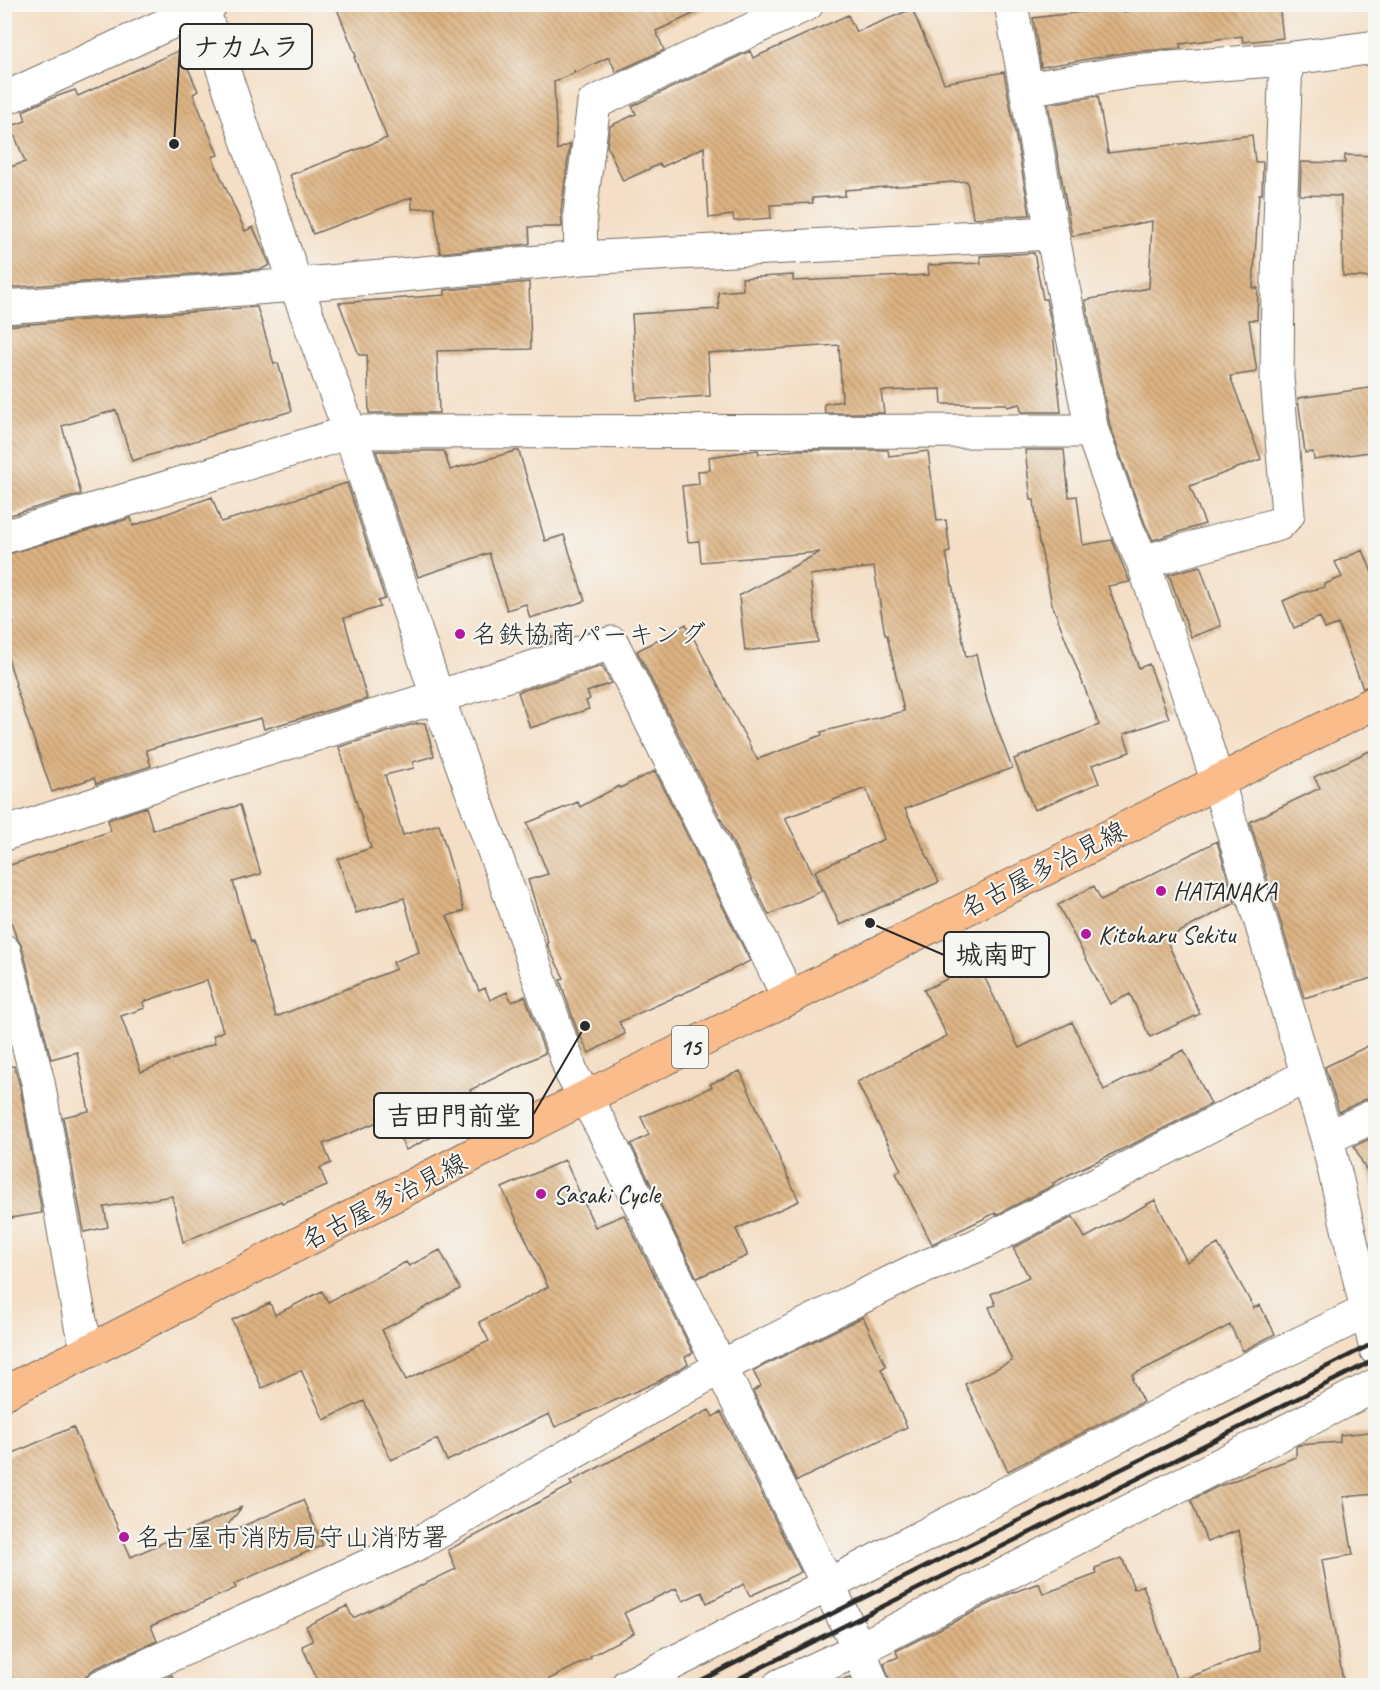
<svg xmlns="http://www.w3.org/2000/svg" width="1380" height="1690" viewBox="0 0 1380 1690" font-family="Caveat,'Klee One',sans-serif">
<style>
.building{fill:url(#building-back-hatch);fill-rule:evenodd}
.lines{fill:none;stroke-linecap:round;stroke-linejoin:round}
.minor-casing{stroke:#716a61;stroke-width:35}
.primary-casing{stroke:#716a61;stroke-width:35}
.minor{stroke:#fff;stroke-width:33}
.primary{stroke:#fabc8b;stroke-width:33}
.rail{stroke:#2b2b2b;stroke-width:4.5}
.poi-dot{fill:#b5179e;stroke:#f6f6f2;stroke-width:2}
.labels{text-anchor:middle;stroke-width:4.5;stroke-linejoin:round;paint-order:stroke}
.shield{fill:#f6f6f2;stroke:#686867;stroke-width:1.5}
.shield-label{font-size:24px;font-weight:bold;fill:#2b2b2b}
.poi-label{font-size:26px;fill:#2b2b2b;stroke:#f6f6f2;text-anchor:start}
.street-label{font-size:26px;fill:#2b2b2b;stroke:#f6f6f2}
.leader{fill:none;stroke:#2b2b2b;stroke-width:2}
.callout-dot{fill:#2b2b2b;stroke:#f6f6f2;stroke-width:2}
.callout{fill:#f6f6f2;stroke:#2b2b2b;stroke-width:2}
.callout-label{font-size:27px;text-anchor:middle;font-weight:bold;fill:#2b2b2b}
</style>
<defs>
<pattern id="building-back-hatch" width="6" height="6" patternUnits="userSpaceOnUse" patternTransform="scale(1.5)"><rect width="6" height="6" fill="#ddb383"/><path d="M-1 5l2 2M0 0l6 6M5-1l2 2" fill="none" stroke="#b3926b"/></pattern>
</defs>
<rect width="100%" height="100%" fill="#f6f6f2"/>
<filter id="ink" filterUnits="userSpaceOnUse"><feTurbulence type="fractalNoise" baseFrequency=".0167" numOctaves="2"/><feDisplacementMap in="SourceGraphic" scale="12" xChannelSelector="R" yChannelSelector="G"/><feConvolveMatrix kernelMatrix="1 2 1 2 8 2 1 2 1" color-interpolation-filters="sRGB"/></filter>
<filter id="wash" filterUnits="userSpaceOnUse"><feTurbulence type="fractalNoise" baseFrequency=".008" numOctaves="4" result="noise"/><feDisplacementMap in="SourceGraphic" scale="24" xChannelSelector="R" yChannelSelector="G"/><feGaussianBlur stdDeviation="1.35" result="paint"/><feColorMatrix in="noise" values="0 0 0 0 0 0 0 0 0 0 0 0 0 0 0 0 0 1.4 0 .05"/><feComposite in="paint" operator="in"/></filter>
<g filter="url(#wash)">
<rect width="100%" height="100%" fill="#f4dec5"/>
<g id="blocks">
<path class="building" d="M335 4H715L656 31 664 50 616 72 609 57 575 73 574 70V73L554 82 557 150 570 144 561 211 562 227H529L530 243 528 244 440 253 434 207 412 209V197L313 234 290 175 387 138 354 57 356 56Z
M1183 4H1279L1283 38 1243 42 1242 36 1180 44 1181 48 1130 52 1041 67 1033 18 1123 7 1124 12Z
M912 9 944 83 1004 72 1030 215 973 218 967 181 845 190V196L812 198 813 203 770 205 771 218 734 221 733 215 709 218 704 147 662 167 660 164 623 181 607 146 610 126 636 114 632 106 750 51 753 58 848 15 856 32Z
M180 50 198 91 193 94 218 155 212 157 245 231 253 227 270 265 262 269 4 288V169L25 162 11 126 26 121 23 111 47 100 75 90 78 96Z
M1098 96 1108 153 1252 135 1255 162H1263L1262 194H1259L1253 288H1258L1257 320H1249L1257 372 1230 376 1261 459 1190 486 1205 524 1153 540 1145 524 1110 426 1085 300 1149 288 1152 221 1072 236 1048 104Z
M1345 155 1376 156V278L1343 276 1341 196 1300 195 1301 162 1345 163Z
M1034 253 1043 299H1046L1053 332 1061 412H1021L1020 404 1007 407 1006 404H942L941 389 881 391 884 413H825L824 404 842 401 839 345 708 353 710 396 637 400 632 314 719 309 718 292 743 290 742 278 793 275V281L929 275 928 265 981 263 980 256Z
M529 282 531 349 437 351 439 413H369L367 355H359L339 303 445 295V290Z
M257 307 274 364 278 363 292 411 214 434V435L132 461 116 410 62 426 81 494 4 517V326Z
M1376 387V451L1314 460 1313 452 1305 453 1298 398Z
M758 450 759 454 798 450H888L889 456 928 451 937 521 946 520 950 552 946 553 966 657 976 654 987 701 1012 768 905 809 939 882 840 925 815 871 884 839 866 788 785 818 822 891 769 915 637 651 686 624 758 761V759L822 735 821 732 904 711 887 635H885L874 567 810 575 818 642 745 651 739 596 820 552 701 562 699 541 688 542 682 486 699 484 698 471 710 470 709 457Z
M1025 450H1064L1069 497 1077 496 1083 545 1112 540 1130 582 1108 586 1139 668 1149 664 1169 718 1124 734 1130 752 1092 765 1099 783 1034 810 1014 759 1099 725 1052 604 1040 544H1039L1034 500H1031Z
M376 451H444L450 470 515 451H519L545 541 564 535 585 601 530 618 526 604 507 610 489 553 418 577Z
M347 483 385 599 378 601 380 607 344 618 367 699 264 729 261 718 146 750 151 766 96 784 94 778 52 792 15 685 16 684 4 645V626L14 624 4 597V555L131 518 133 526 212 497 221 522Z
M1363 550 1373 575 1376 574V684L1363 688 1338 624 1325 629 1320 617 1294 628 1283 601 1301 593 1325 587V584L1342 577 1335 562Z
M1200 566 1221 626 1191 637 1169 575H1167Z
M535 631 559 640 539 646Z
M602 666 611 683 587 692 590 699 586 701 589 709 530 728 518 692Z
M417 723V724L425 723 434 756 413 762 414 768 385 775 403 835 439 824 464 911 447 916 479 991 485 988 490 1000 507 992 512 1002 525 996 545 1053 470 1090 478 1107 430 1129 434 1136 406 1150 390 1117 323 1144 331 1163 320 1168 327 1186 282 1203 281 1201 183 1242 172 1196 104 1207 108 1227 84 1232 63 1117 89 1111 77 1052 51 1059 22 946 16 937 4 898V867L67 847V846L111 831 108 820 146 807 153 830 240 805 261 874 233 882 251 942 253 941 276 1017 396 969 393 962 419 952 404 898 356 913 338 859 371 848 339 747ZM207 980 223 1031 213 1036 215 1043 141 1072 121 1016 145 1008 143 1002Z
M1376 748V977L1304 998 1250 822 1320 788 1314 777Z
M655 771 750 961 693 989 619 1022 625 1034 589 1053 580 1036H579L560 980 564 978 549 949 547 943 548 942 528 880 548 874 527 823 578 802 580 807 619 786 620 788Z
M1217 841 1235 903 1166 939 1200 1014 1150 1037 1130 994 1110 1004 1058 905 1094 886 1101 900Z
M978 964 1019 1048 1072 1022 1104 1090 1184 1050 1211 1104 1135 1143 1080 1169 1053 1183 1054 1185 996 1215 995 1213 932 1244 896 1173 901 1170 857 1082 947 1036 924 990Z
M1376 1042V1097L1368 1098 1339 1112 1325 1067Z
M14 1066 20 1086 42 1213 4 1219V1067Z
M740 1071 799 1201 736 1229 747 1254V1256L697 1278 631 1144 649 1135 641 1117 712 1087 710 1084Z
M1376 1136V1190L1354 1146Z
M565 1160 595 1227 624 1215 693 1353 685 1357 688 1364 659 1381 555 1427 549 1414 447 1461 437 1439 391 1460 364 1401 324 1420 301 1370 262 1388 232 1320 270 1303 275 1315 322 1291 328 1302 406 1262 409 1266 440 1250 460 1289 382 1330 406 1380 489 1341 479 1322 548 1287 502 1188Z
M1155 1200 1187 1262 1218 1244 1254 1308 1260 1305 1275 1334 1243 1351 1230 1325 1162 1360 1132 1375 1134 1378 1132 1379 1143 1402 1008 1471 965 1384 1012 1361 989 1307 996 1305 991 1294 1029 1277 1013 1248 1073 1217 1085 1238Z
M863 1317 886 1366 881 1369 907 1427 797 1481 753 1391 761 1386 753 1371Z
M709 1410 713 1417 721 1412 801 1572 750 1596 744 1584 707 1603 702 1592 683 1601 676 1588 624 1613 634 1633 590 1656 591 1658 536 1686H320L302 1646 313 1641 306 1626 347 1606 353 1618 456 1569 448 1550 572 1485 570 1482Z
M73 1427 131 1557 242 1507 218 1537 303 1500 323 1545 234 1584 236 1588 151 1626 157 1641 94 1669 86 1676 83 1686H15L4 1661V1457Z
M1370 1432 1376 1494 1343 1497 1353 1555 1322 1560 1344 1686H891L884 1663 898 1657 896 1651 1009 1594 1039 1583 1043 1594 1097 1574 1095 1568 1122 1558 1134 1589 1143 1585 1177 1682 1260 1650 1239 1530 1207 1542 1191 1500 1217 1487 1296 1457V1447L1299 1445 1340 1442V1435Z
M172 1675 176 1686H149Z
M849 1677 853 1686H831V1684Z"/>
</g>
</g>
<g filter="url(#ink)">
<use href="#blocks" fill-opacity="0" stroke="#716a61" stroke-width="1.5"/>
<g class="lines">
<defs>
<path id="minor" d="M201 4 296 285 350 432 437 696 515 908 572 1074 603 1129 828 1585 859 1649 873 1686
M1011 4 1052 233 1092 431 1128 531 1143 562 1203 736 1233 831 1327 1138 1376 1349
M1026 89 1133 71 1286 59 1376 47
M4 99 211 4
M581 258 580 213 594 103 807 4
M4 307 296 285 581 258 1052 233
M4 537 350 432 1092 431
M1143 562 1279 524 1288 514 1277 377 1278 276 1286 59
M4 834 203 769 612 643 789 998
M4 951 38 1082 81 1326 89 1351
M1327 1138 1376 1115
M102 1686 421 1542 720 1367 912 1272 976 1246 1308 1075
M627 1686 828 1585 1282 1352 1376 1307
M779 1686 859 1649 1376 1385"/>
<path id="primary" d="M4 1393 89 1351 586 1097 789 998 1376 702"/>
</defs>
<use href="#minor" class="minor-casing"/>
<use href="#primary" class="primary-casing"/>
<use href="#minor" class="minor"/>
<use href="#primary" class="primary"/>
<path class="rail" d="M690 1686 847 1606 1376 1342
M724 1686 1376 1359"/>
</g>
</g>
<g class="poi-dot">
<circle cx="460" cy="634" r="6"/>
<circle cx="1161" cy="891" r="6"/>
<circle cx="1086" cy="934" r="6"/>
<circle cx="541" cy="1194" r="6"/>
<circle cx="124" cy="1537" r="6"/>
</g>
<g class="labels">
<rect class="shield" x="672" y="1026" width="36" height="42" rx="4.5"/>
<g class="shield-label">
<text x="690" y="1055">15</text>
</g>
<g class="poi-label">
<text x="472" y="643">名鉄協商パーキング</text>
<text x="1173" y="900">HATANAKA</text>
<text x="1098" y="943">Kitoharu Sekitu</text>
<text x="553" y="1203">Sasaki Cycle</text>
<text x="136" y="1546">名古屋市消防局守山消防署</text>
</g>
<g class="street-label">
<text transform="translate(1043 869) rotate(-27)" y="9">名古屋多治見線</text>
<text transform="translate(384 1201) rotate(-27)" y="9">名古屋多治見線</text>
</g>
</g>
<path class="leader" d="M174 144L180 47M870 923L944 955M585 1026L533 1115"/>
<g class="callout-dot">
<circle cx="174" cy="144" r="6"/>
<circle cx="870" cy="923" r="6"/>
<circle cx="585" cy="1026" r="6"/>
</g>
<g class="callout">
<rect x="180" y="24" width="132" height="45" rx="6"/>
<rect x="944" y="932" width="105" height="45" rx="6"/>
<rect x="374" y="1093" width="159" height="45" rx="6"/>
</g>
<g class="callout-label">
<text x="246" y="56">ナカムラ</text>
<text x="996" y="964">城南町</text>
<text x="454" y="1125">吉田門前堂</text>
</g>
<rect width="1380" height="1690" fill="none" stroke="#f6f6f2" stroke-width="24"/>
</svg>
